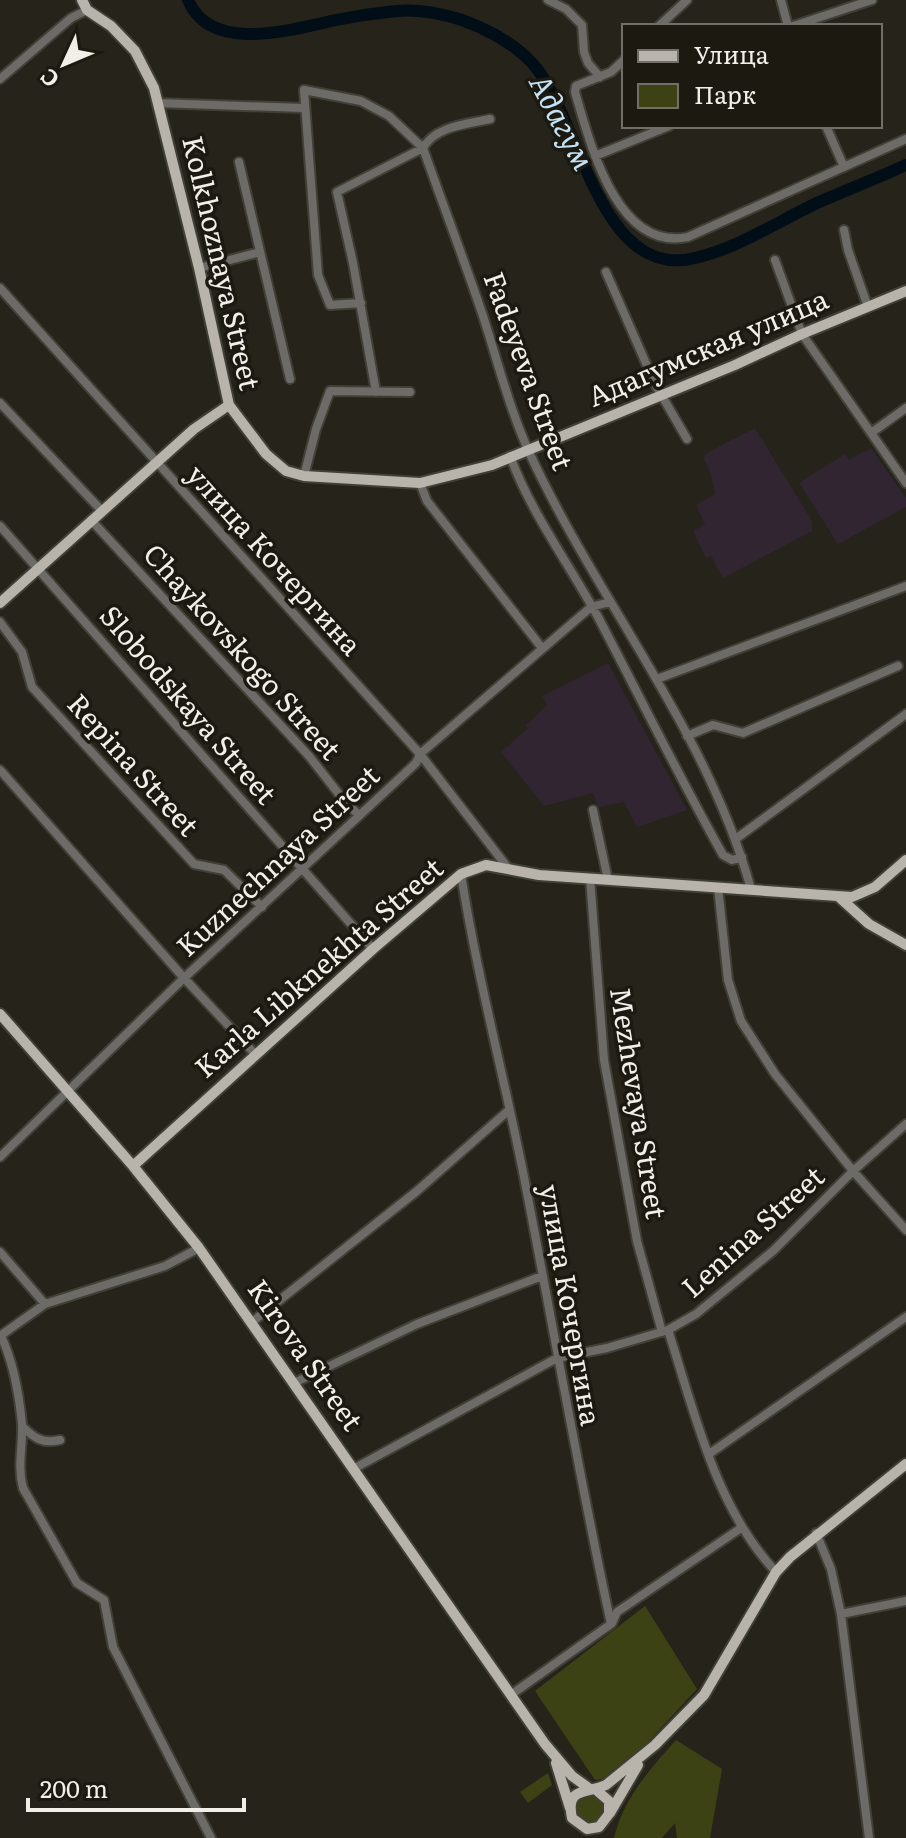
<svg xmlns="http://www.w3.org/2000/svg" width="906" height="1838" viewBox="0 0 906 1838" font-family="Literata,serif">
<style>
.education{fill:#322532}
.green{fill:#3d4214}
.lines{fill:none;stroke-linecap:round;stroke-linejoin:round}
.river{stroke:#010e17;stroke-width:12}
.minor-casing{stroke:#414037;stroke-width:12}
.major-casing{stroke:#414037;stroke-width:14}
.minor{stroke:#6d6b67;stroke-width:8}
.major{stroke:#b9b4ab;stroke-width:10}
.labels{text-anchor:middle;stroke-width:7;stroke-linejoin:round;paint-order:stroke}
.street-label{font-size:28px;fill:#f0efe9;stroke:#1c1911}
.water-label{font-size:30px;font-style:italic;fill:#c4e2f5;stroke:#1c1911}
</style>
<rect width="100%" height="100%" fill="#25231a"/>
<path class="education" d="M755 428 812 521V531L723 578 711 556 706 558 693 531 705 524 696 505 715 494 711 474 704 459 705 454Z
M871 448 906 498V507L838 544 799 483 845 454 849 460Z
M608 663 687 810 637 827 624 802 598 807 593 793 544 806 501 752 528 728 526 725 547 705 542 696Z"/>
<path class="green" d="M645 1606 697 1689 647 1743 602 1779 595 1780 535 1691Z
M676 1740 722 1769 710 1838H677L675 1823 662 1838H614C623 1799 650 1769 676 1740Z
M548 1773 552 1785 528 1803 520 1792Z
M575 1808a15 15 0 1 1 30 0a15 15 0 1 1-30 0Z"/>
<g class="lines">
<path class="river" d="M188 0C211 55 293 29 336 20 356 16 376 13 396 11 419 9 440 13 462 20 489 30 514 43 533 64 580 116 598 282 695 258 738 248 777 222 817 203 846 190 876 179 906 165"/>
<defs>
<path id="minor" d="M548 0 566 9 582 25 584 52 588 63 600 77
M781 0 788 26
M659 26 687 0
M793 26 872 0
M624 60 611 72 576 86 575 92C590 142 616 252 688 237L906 139
M0 79 71 18 87 10
M158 103 303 108
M826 126 844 167
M595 156 669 126
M239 162 290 379
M844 230 848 250 868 307
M775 260 802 334 906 483
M199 268 260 252
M606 272 655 384 687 439
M0 288 420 754 508 868
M361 303 330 305 318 275 304 90 361 101 389 116 423 148C443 205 465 262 484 319 498 363 510 410 529 452 597 600 707 730 751 889
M376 392 353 263 337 192 423 148C435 126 468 124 490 119
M0 403 102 511
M871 433 906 408
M510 456C531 513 569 564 598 617 640 697 679 777 723 855L732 860 742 857
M304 476 316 429 330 391 410 392
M420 483 427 501 542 648
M91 520 309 756 346 803 359 815
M0 526 373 949
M0 622 22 652 32 687 194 864 224 870 262 907
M657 679 906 586
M687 736 713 725 743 733 898 666
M0 770 184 978 256 1055
M593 810 608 880
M737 838 906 714
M461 874C477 976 504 1076 524 1177 553 1326 579 1476 611 1624L512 1694
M590 878 604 1060 637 1241 662 1332
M718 887 728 980 741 1021 775 1074 853 1171 906 1230
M0 1157 184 978 416 763 420 754 591 607 610 602
M0 1252 45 1304
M252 1322 417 1191 509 1110
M668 1330C695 1413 715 1507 776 1572
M0 1336 45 1304 165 1266 199 1248
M1 1336C14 1363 19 1394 22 1424 23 1446 17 1466 23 1488L77 1583 104 1600 113 1647 211 1838
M294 1383 417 1324 542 1276
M22 1426C34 1438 42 1444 60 1440
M709 1454 906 1317
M355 1468 557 1358 607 1348 668 1330 696 1314 773 1251 853 1171 906 1124
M816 1533 831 1569 841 1614 869 1838
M841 1614 906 1601
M612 1623 617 1612 741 1528"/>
<path id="major" d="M82 0 87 10 111 26 135 51 154 88 199 268 229 405 266 454 286 471 304 476 420 483 492 465 735 365 802 334 906 291
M0 603 194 429 229 405
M839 897 869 924 906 945
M0 1014 133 1166 199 1248 545 1744 572 1776 590 1789
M133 1166 373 949 461 874 486 865 539 875 852 897 875 887 906 860
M556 1763 570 1808
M595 1789 609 1801V1814L599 1827 587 1829 572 1818C565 1786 587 1794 606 1785L655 1745 704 1695 776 1572 790 1557 906 1464
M610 1813 638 1765"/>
</defs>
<use href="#minor" class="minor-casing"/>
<use href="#major" class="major-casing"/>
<use href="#minor" class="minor"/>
<use href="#major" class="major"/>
</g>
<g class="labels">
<g class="street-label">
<text transform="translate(221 263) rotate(77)" y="10">Kolkhoznaya Street</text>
<text transform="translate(708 348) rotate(-23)" y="10">Адагумская улица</text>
<text transform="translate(528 371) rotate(70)" y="10">Fadeyeva Street</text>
<text transform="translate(274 560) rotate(48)" y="10">улица Кочергина</text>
<text transform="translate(242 652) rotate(48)" y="10">Chaykovskogo Street</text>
<text transform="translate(188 705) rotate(49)" y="10">Slobodskaya Street</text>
<text transform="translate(133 765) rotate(48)" y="10">Repina Street</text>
<text transform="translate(278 861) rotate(-43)" y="10">Kuznechnaya Street</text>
<text transform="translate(319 968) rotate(-41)" y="10">Karla Libknekhta Street</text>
<text transform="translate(638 1103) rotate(81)" y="10">Mezhevaya Street</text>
<text transform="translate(753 1232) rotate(-42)" y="10">Lenina Street</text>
<text transform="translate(570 1305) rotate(80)" y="10">улица Кочергина</text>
<text transform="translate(305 1355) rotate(55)" y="10">Kirova Street</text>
</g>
<g class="water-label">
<text transform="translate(561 122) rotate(62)" y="10">Адагум</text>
</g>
</g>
<rect x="622" y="24" width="260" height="104" fill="#1c1911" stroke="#716f67" stroke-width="2"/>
<rect x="638" y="50" width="40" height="12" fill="#b9b4ab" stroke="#716f67" stroke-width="2"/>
<text x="694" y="64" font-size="24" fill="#f0efe9">Улица</text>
<rect x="638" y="84" width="40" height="24" fill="#3d4214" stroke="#716f67" stroke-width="2"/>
<text x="694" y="104" font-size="24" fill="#f0efe9">Парк</text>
<g transform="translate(64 64) rotate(226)" stroke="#1c1911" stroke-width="6" paint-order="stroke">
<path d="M0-6L14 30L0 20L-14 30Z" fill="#f0efe9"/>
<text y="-12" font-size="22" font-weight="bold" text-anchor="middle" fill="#f0efe9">С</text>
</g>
<path d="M28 1798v12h216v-12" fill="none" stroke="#f0efe9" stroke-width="4"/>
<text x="40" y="1798" font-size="24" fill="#f0efe9" stroke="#1c1911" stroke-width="6" paint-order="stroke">200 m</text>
</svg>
